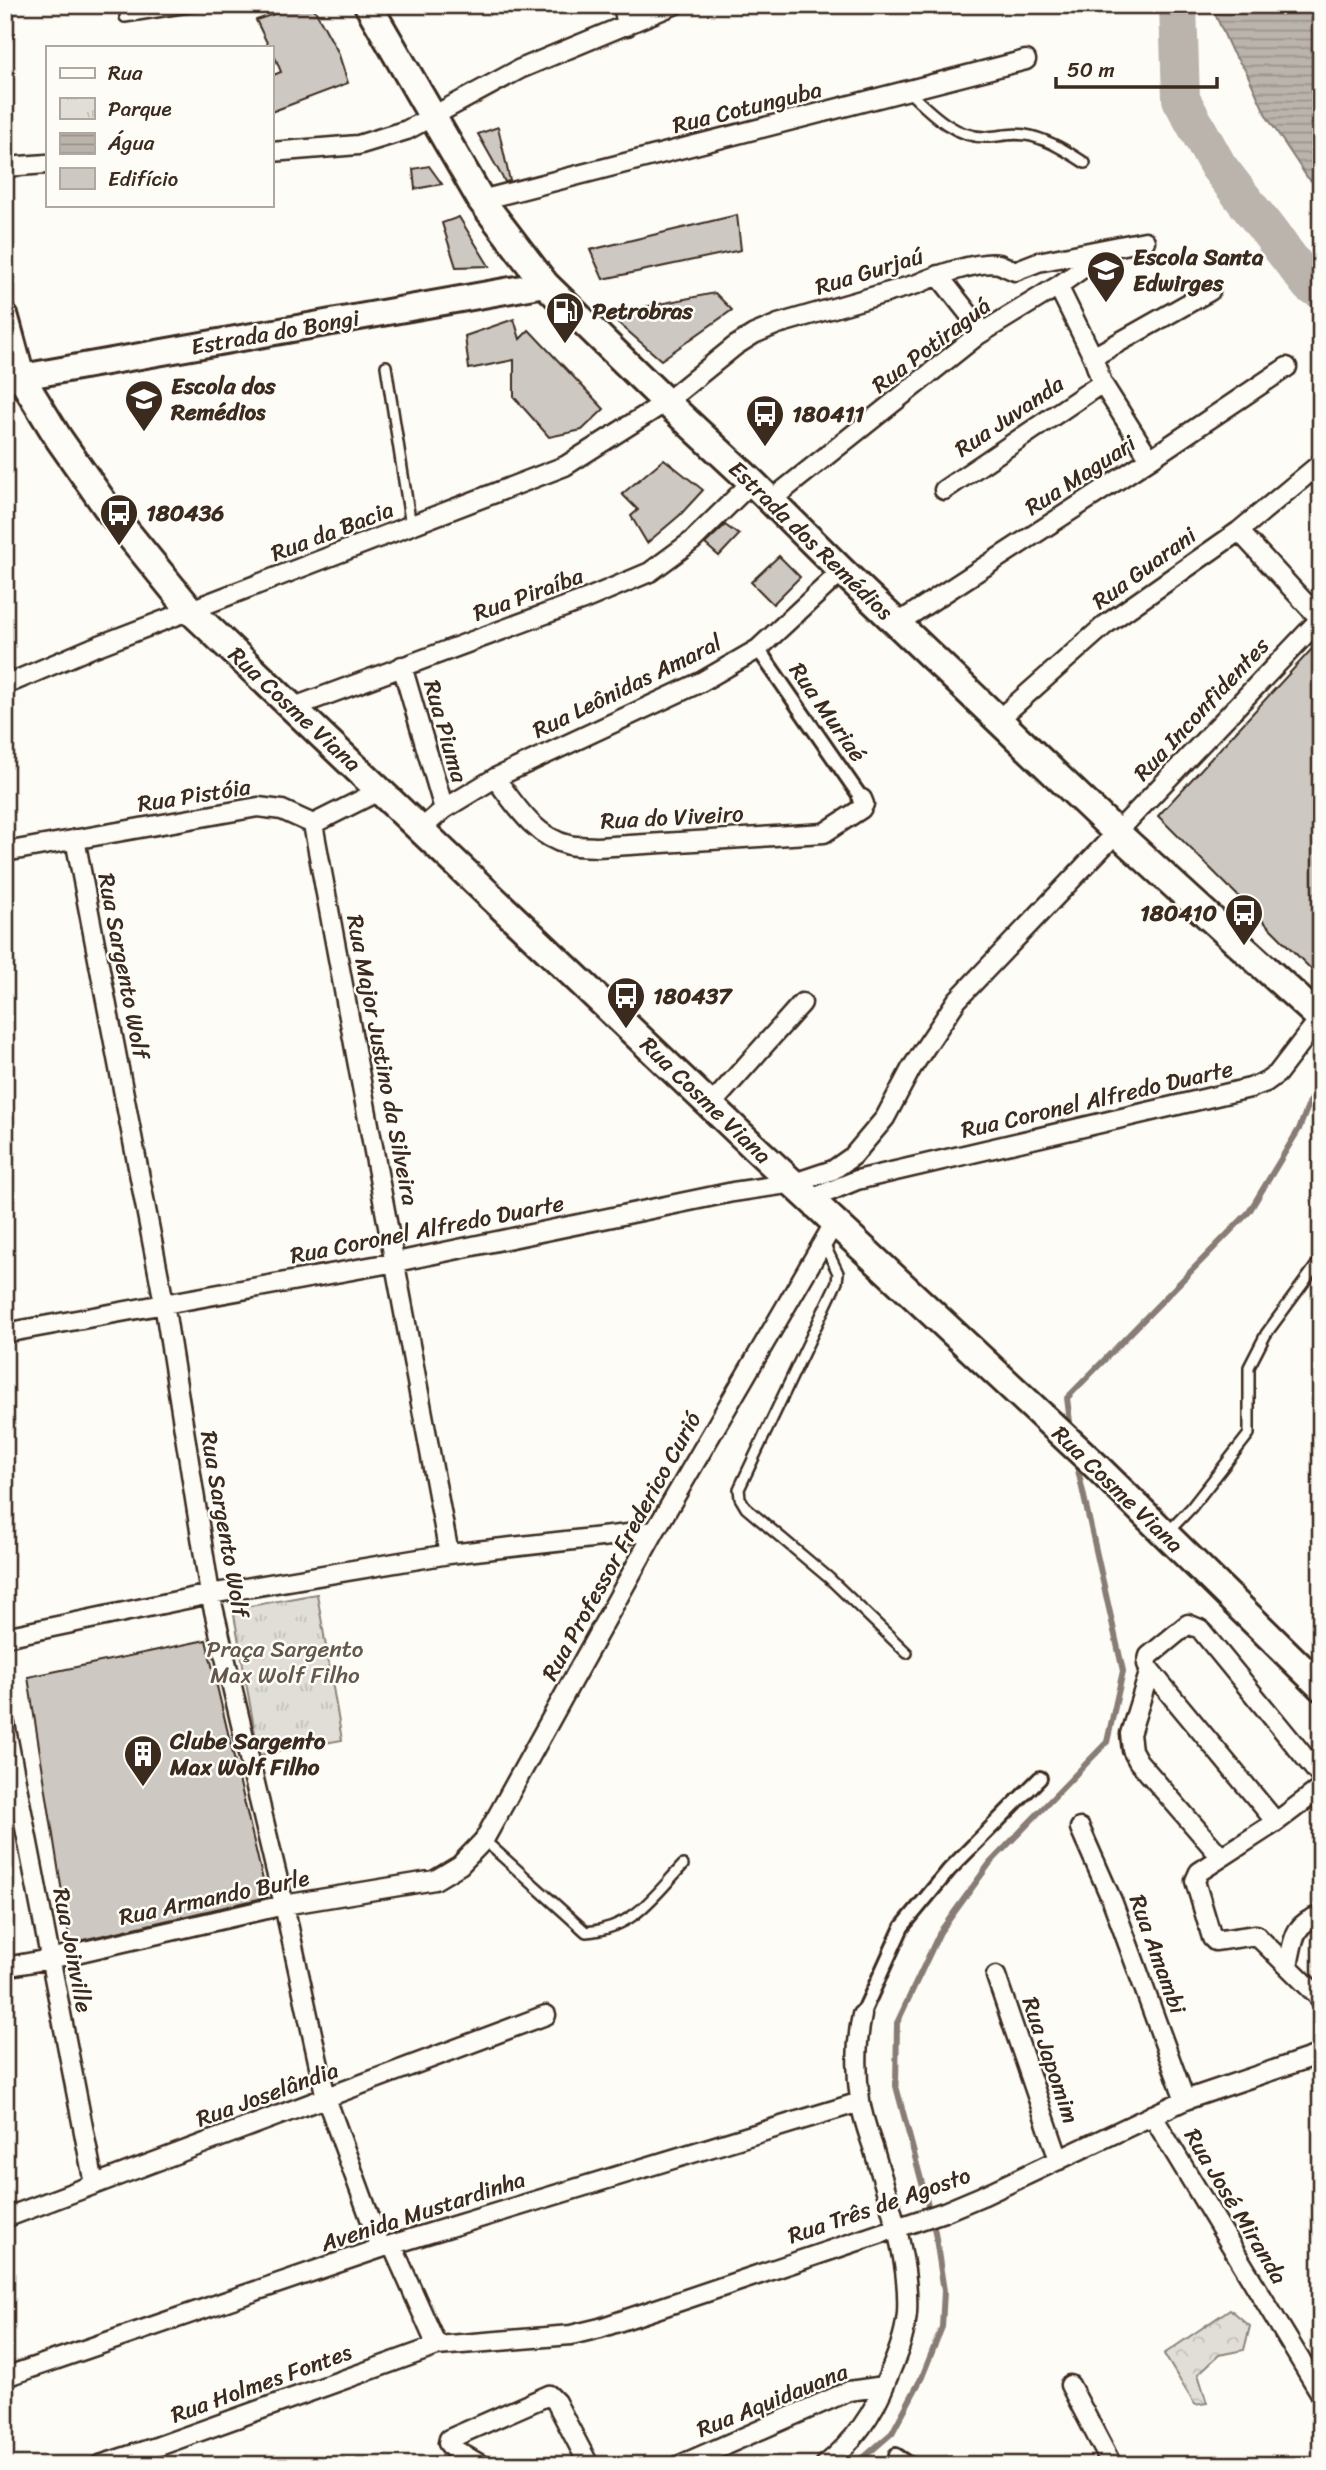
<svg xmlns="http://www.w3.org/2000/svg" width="1326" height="2470" viewBox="0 0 1326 2470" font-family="Sriracha,sans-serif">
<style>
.forest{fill:url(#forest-crowns);stroke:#8e847a;stroke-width:2}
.park{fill:url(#park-tufts);stroke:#8e847a;stroke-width:2}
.water{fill:url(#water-rules);stroke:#887d74;stroke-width:2}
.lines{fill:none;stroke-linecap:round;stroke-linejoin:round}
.stream{stroke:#887d74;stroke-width:6}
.river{stroke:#bbb4ad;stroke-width:38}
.building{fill:#cdc8c2;stroke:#3b2a1e;stroke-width:2}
.service-casing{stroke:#3b2a1e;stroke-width:14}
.pedestrian-casing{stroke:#3b2a1e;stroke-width:18}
.minor-casing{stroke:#3b2a1e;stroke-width:23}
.secondary-casing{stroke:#3b2a1e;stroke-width:30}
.primary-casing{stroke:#3b2a1e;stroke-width:32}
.service{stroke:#fdfcf7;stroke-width:9}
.pedestrian{stroke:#fdfcf7;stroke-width:12}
.minor{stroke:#fdfcf7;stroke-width:18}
.secondary{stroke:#fdfcf7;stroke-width:24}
.primary{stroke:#fdfcf7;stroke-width:26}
.labels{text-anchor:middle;stroke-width:5;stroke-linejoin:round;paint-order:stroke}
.street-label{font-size:23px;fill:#3b2a1e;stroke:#fdfcf7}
.poi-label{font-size:23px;font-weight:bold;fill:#3b2a1e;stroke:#fdfcf7;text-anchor:start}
.park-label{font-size:23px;fill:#64574c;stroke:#fdfcf7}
</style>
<defs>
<pattern id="forest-crowns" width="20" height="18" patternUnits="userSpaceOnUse" patternTransform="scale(1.75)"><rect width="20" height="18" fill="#e1ded7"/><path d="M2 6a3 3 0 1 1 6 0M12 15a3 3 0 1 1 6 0" fill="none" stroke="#c2bfb8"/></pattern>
<pattern id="park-tufts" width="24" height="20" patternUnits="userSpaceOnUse" patternTransform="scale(1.75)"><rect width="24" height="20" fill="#e1ded7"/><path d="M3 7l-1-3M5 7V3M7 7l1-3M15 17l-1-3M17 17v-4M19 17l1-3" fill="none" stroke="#c2bfb8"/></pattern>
<pattern id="water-rules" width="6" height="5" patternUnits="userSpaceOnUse" patternTransform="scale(1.75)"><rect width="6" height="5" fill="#bbb4ad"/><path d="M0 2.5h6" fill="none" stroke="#99938c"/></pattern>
</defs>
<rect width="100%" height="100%" fill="#fdfcf7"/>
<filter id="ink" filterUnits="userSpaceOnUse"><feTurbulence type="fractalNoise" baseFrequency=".0143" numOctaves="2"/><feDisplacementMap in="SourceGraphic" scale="14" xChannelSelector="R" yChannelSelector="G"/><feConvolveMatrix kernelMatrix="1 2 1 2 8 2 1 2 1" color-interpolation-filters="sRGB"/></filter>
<g filter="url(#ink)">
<path class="forest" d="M1230 2309 1250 2326 1244 2350 1219 2355 1198 2374 1207 2403 1195 2405 1164 2354Z"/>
<path class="park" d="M317 1594 342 1740 259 1755 234 1615 244 1607Z"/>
<path class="water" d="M1211 5H1321V189L1307 177 1267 117 1246 71 1232 52Z"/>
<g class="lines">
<path class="stream" d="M1071 1430 1067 1398 1249 1212 1299 1129 1321 1073
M855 2465 892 2433 922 2377 942 2327 944 2291 935 2232 896 2086 897 2023 940 1932 990 1863 1107 1742 1123 1671 1076 1461"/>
<path class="river" d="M1178 5 1181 99 1218 166 1310 285 1321 290"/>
</g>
<path class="building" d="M301 5H312L338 52 348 83 271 112V76L281 72 271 47H269L256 20Z
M498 127 510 181 505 182 478 134Z
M429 166 442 184 415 189 413 169Z
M737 215 741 250 603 279 590 250Z
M459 217 489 266 456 267 442 223Z
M715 293 732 310 661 360 615 320 644 307Z
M514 319 520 339 529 330 604 409 582 430 549 437 514 397V360L469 369 465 336Z
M664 459 703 490 680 515 647 543 631 516 638 510 622 494Z
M725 525 739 535 719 556 705 544Z
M779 556 800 577 773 604 751 582Z
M1321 639V979L1158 816Z
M206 1640 267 1897 70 1943 28 1677Z"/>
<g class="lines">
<defs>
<path id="service" d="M125 17 201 5
M908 91C930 112 954 138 987 137 1002 136 1015 132 1031 136 1051 141 1068 152 1085 163
M386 366 411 526
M824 1244 838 1273 837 1282 739 1489 740 1498 746 1508 829 1578 907 1653
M1167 1533 1191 1508 1249 1434V1367L1266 1334 1321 1259
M484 1840 586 1932C634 1928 652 1898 683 1865"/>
<path id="pedestrian" d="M758 649 862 799
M862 2015 902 1927 949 1870 1040 1778
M896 2455 911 2465"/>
<path id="minor" d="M623 5 627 26
M271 152 358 145 407 130 520 69 674 5
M5 167 47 164
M481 200 1026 60
M938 275 983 332
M1058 286 1093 357 1102 383 1150 459
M1093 357 1210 291
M944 490 1102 383
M771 500 978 335 1058 286 1103 254
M1239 531 1321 620
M898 623 1150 459 1287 367
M402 666 444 809
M5 685 92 648 565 466 666 402 735 346 754 334 778 324 917 284C935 276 980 260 999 264 1004 266 1010 269 1015 271L1038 262 1145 241
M294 707 586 599 650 572 692 541 752 482
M999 719 1105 625 1239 531 1321 463
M495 778C515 804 534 837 569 845 577 847 588 846 597 847L824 833 861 809 864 804 862 799
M313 824 449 1554
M313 824 381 790
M421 829 444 809 495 778 701 682 758 649 842 571
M75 839 164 1303 210 1594 284 1905 326 2098 381 2248
M5 852 258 807 282 810 313 824
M711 1105 802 1003
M811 1199 857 1180 1250 1088 1266 1082 1277 1074 1320 1018
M5 1333 396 1262 733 1192 794 1183 833 1170 853 1156 885 1118 911 1069 957 1000 1320 619
M5 1637 210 1594 449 1554 655 1531
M1150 1670 1130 1734 1132 1750 1138 1761 1221 1857
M5 1724 94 2184
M1321 1788 1276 1822 1199 1872 1195 1881 1212 1938 1215 1941 1256 1935 1321 1999
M1276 1822 1150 1670 1147 1664 1149 1656 1188 1624 1200 1629 1321 1777
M1080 1828 1113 1903 1185 2100
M1288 1965C1294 1940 1292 1924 1321 1915
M5 1967 50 1959 284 1905 435 1880 460 1865 484 1840 655 1531 835 1222
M996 1976 1059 2160
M1152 2115 1321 2394
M5 2218 546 2015
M392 2245 437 2346
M5 2377 381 2248 860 2102
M1070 2385 1112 2465
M100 2465 159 2446 437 2346 571 2335 600 2328 944 2212 982 2196 1185 2100 1321 2054
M481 2465 452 2448 448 2443 449 2439 549 2395 556 2402 589 2465
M680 2465 849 2391 884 2386
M825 2465C854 2442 874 2413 887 2379 896 2358 905 2337 907 2313 910 2257 888 2200 873 2147 868 2132 862 2116 860 2100 856 2072 856 2043 862 2015"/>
<path id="secondary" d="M5 380 545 284"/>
<path id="primary" d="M368 5 481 200 545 284 666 402 752 482 842 571 1117 833 1321 1019
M5 318 21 377 59 439 108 509 191 611 753 1146 1095 1465 1321 1687"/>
</defs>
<use href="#service" class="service-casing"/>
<use href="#pedestrian" class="pedestrian-casing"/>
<use href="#minor" class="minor-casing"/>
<use href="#secondary" class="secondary-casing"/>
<use href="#primary" class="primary-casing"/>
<use href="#service" class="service"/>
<use href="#pedestrian" class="pedestrian"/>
<use href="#minor" class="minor"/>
<use href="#secondary" class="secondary"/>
<use href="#primary" class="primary"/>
</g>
</g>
<defs>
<symbol id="school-pin" viewBox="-11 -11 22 30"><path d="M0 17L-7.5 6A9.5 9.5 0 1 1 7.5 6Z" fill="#3b2a1e" stroke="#fdfcf7"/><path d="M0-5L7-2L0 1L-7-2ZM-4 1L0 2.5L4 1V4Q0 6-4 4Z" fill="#fff"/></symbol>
<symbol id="fuel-pin" viewBox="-11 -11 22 30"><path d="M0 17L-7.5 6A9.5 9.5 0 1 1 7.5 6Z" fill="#3b2a1e" stroke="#fdfcf7"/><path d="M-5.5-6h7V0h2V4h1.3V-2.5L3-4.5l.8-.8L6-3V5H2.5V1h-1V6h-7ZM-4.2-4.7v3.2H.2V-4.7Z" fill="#fff"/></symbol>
<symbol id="bus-pin" viewBox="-11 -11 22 30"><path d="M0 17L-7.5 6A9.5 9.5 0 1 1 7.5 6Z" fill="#3b2a1e" stroke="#fdfcf7"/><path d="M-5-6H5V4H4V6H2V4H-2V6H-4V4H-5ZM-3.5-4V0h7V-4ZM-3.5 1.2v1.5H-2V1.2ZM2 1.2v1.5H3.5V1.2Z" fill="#fff"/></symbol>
<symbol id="building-pin" viewBox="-11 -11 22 30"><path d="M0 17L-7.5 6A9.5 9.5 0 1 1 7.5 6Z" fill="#3b2a1e" stroke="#fdfcf7"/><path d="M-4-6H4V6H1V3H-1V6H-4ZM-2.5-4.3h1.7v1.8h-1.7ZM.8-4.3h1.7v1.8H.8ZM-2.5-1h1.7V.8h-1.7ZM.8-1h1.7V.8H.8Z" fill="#fff"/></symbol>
</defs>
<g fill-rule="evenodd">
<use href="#school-pin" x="1084" y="248" width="44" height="60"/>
<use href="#fuel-pin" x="543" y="289" width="44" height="60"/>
<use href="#school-pin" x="122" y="377" width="44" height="60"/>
<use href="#bus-pin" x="743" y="392" width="44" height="60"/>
<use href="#bus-pin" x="97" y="491" width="44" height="60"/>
<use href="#bus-pin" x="1222" y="891" width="44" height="60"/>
<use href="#bus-pin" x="604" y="974" width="44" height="60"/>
<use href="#building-pin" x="121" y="1732" width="44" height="60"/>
</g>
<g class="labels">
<g class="street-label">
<text transform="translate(747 107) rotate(-14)" y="8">Rua Cotunguba</text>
<text transform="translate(869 271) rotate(-17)" y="8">Rua Gurjaú</text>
<text transform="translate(275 332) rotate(-10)" y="8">Estrada do Bongi</text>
<text transform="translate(931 345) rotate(-37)" y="8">Rua Potiraguá</text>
<text transform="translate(1009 416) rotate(-34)" y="8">Rua Juvanda</text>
<text transform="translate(1080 475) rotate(-33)" y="8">Rua Maguari</text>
<text transform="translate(332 531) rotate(-21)" y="8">Rua da Bacia</text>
<text transform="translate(811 540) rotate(44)" y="8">Estrada dos Remédios</text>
<text transform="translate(1144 568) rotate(-36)" y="8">Rua Guarani</text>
<text transform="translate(528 594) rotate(-20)" y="8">Rua Piraíba</text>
<text transform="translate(627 686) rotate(-26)" y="8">Rua Leônidas Amaral</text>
<text transform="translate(295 709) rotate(43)" y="8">Rua Cosme Viana</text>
<text transform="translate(1201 709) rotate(-47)" y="8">Rua Inconfidentes</text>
<text transform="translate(828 712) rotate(55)" y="8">Rua Muriaé</text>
<text transform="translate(446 731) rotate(74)" y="8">Rua Piuma</text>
<text transform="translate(194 795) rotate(-9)" y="8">Rua Pistóia</text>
<text transform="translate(672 817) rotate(-3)" y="8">Rua do Viveiro</text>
<text transform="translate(124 966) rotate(79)" y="8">Rua Sargento Wolf</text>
<text transform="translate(383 1060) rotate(79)" y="8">Rua Major Justino da Silveira</text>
<text transform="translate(1097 1099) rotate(-13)" y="8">Rua Coronel Alfredo Duarte</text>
<text transform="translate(706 1100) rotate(44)" y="8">Rua Cosme Viana</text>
<text transform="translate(427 1229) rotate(-11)" y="8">Rua Coronel Alfredo Duarte</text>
<text transform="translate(1118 1489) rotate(44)" y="8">Rua Cosme Viana</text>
<text transform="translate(225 1524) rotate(80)" y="8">Rua Sargento Wolf</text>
<text transform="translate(621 1546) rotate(-61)" y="8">Rua Professor Frederico Curió</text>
<text transform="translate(214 1897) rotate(-12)" y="8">Rua Armando Burle</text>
<text transform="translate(73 1950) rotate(79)" y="8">Rua Joinville</text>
<text transform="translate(1158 1954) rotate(70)" y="8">Rua Amambi</text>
<text transform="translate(1051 2060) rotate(71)" y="8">Rua Japomim</text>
<text transform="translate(267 2094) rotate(-20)" y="8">Rua Joselândia</text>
<text transform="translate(879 2205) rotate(-19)" y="8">Rua Três de Agosto</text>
<text transform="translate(1236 2206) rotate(59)" y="8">Rua José Miranda</text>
<text transform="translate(423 2211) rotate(-18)" y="8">Avenida Mustardinha</text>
<text transform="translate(261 2383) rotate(-20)" y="8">Rua Holmes Fontes</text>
<text transform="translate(772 2400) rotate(-22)" y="8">Rua Aquidauana</text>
</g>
<g class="poi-label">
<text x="1133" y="265">Escola Santa<tspan x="1133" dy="26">Edwirges</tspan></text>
<text x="592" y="319">Petrobras</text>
<text x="171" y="394">Escola dos<tspan x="171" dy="26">Remédios</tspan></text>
<text x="792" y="422">180411</text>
<text x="146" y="521">180436</text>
<text x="1217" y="921" text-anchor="end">180410</text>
<text x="653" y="1004">180437</text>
<text x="170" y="1749">Clube Sargento<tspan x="170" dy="26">Max Wolf Filho</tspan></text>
</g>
<g class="park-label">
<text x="285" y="1657">Praça Sargento<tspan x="285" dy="26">Max Wolf Filho</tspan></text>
</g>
</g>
<rect width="1326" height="2470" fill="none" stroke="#fdfcf7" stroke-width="28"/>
<rect x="14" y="14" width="1298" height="2442" fill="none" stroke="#3b2a1e" stroke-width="2.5" filter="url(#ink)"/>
<rect x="46" y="46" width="228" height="161" fill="#fdfcf7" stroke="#afa8a0" stroke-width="2"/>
<rect x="60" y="68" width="35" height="10" fill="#fdfcf7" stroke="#afa8a0" stroke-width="2"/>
<text x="108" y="80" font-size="21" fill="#3b2a1e">Rua</text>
<rect x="60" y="98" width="35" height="21" fill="url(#park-tufts)" stroke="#afa8a0" stroke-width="2"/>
<text x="108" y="116" font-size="21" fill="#3b2a1e">Parque</text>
<rect x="60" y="133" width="35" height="21" fill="url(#water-rules)" stroke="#afa8a0" stroke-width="2"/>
<text x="108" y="150" font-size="21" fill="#3b2a1e">Água</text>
<rect x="60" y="168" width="35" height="21" fill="#cdc8c2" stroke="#afa8a0" stroke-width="2"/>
<text x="108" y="186" font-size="21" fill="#3b2a1e">Edifício</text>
<path d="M1056 77v10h161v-10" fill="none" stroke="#3b2a1e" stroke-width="3.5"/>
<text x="1067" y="77" font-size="21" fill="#3b2a1e" stroke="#fdfcf7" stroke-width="5" paint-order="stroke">50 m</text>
</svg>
